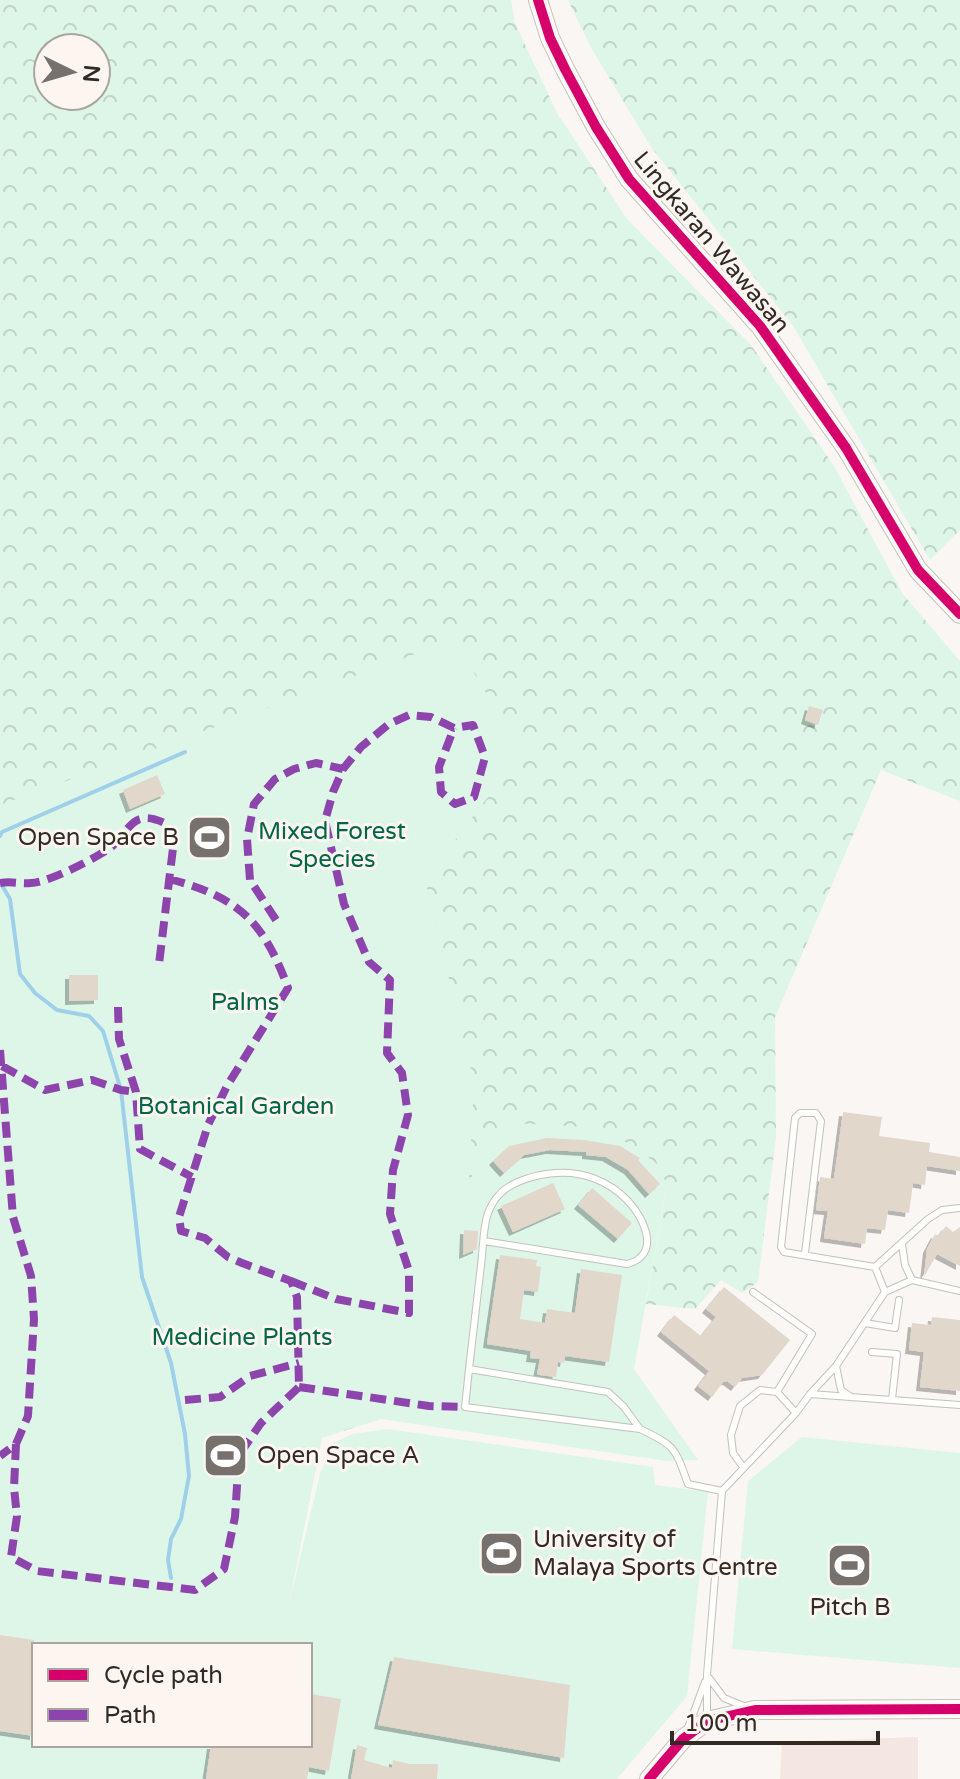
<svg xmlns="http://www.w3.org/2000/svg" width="960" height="1779" viewBox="0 0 960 1779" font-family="'Varela Round',sans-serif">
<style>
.commercial{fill:#f3e6e3}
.forest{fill:url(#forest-crowns);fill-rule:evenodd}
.green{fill:#def6e8;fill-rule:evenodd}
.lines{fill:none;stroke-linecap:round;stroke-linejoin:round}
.stream{stroke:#9fd0ea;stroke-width:4}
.building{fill:#e2d7cb;filter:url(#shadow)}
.lane-casing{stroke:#c4c0bb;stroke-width:8}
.secondary-casing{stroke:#c4c0bb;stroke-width:20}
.lane{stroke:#fefefd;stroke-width:6}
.secondary{stroke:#fefefd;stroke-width:18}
.quiet{stroke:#8e44ad;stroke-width:8;stroke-dasharray:16 8;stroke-linecap:butt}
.cycleway-casing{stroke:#fcf5f0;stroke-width:15}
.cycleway{stroke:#d6006c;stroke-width:10}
.labels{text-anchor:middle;stroke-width:6;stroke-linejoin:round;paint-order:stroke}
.street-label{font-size:24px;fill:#312a25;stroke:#fcf5f0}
.park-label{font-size:24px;fill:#006648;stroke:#fcf5f0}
.poi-label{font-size:24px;fill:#312a25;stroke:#fcf5f0;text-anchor:start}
</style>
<defs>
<pattern id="forest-crowns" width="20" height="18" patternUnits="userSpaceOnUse" patternTransform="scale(2)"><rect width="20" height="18" fill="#def6e8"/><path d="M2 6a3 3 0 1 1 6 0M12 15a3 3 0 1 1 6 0" fill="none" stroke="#bfd3c7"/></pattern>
<filter id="shadow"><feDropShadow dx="-4" dy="4" stdDeviation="0" flood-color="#0004"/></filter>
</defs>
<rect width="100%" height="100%" fill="#f9f6f3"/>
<path class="commercial" d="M918 1737V1779H780L782 1742Z"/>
<path class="forest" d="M0 0H511L515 23 557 113 627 219 751 345 834 466 902 593 960 661V801L881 770 775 1017 776 1137 758 1282 742 1293 721 1280 695 1309 646 1304 667 1184 434 1426 381 1419 322 1438 281 1641 0 1615ZM48 48H96V96H48Z
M568 0H960V530L930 560 793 326 651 147 590 46Z"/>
<path class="green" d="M454 640 522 752 425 880 474 1083 469 1180 511 1123 605 1128 655 1162 667 1184 634 1369 698 1460 667 1461 381 1419 322 1437 289 1604 320 1474 333 1443 353 1434 387 1429 653 1467 655 1485 708 1492 687 1696 617 1779H0V805ZM34 1645H310V1745H34Z
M802 1437 960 1453V1668L732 1649 748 1481Z"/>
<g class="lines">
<path class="stream" d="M0 836 2 832 185 752
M0 882 10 899 20 974 35 993 57 1010 89 1016 103 1031 121 1090 142 1277 171 1363 185 1434 189 1476 181 1519 171 1539 168 1560 171 1578"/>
</g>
<path class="building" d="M809 706 823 710 818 725 805 720Z
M157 775 165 794 130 809 123 790Z
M69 975H98V1000L69 1001Z
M843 1112 882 1117 879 1136 930 1143 929 1152 960 1157V1171L927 1166 925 1185 913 1183 909 1213 888 1210 885 1230 867 1228 865 1244 824 1238 828 1211 816 1210 820 1177 834 1179Z
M547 1138 584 1140 620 1146 640 1158 638 1160 660 1184 649 1194 628 1170 606 1157 586 1155V1152L550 1150 524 1155 504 1173 493 1161 509 1146Z
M553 1183 565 1209 513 1232 501 1206Z
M592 1188 632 1223 618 1239 578 1205Z
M946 1226 953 1232 960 1227V1266L937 1254 924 1277 927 1249 935 1234 938 1236Z
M464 1230 478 1231 477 1249 463 1255Z
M500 1255 537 1260 536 1266 541 1267 538 1292 524 1290 520 1319 545 1323 547 1309 575 1313 581 1269 622 1275 609 1362 565 1356 564 1363 558 1362 556 1377 540 1375 537 1374 540 1359 530 1358 531 1351 487 1344Z
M724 1287 790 1340 762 1375 742 1378 735 1387 727 1381 723 1382 712 1397 698 1386 709 1371 661 1332 674 1315 701 1336 716 1317 706 1309Z
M932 1317 960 1320V1391L920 1387 924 1352 909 1350 912 1323 931 1325Z
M0 1635 34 1640V1736L0 1731Z
M394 1657 570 1685 564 1758 378 1725Z
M310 1694 341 1699 329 1771 309 1767 307 1779H206L211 1745H310Z
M357 1745 367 1748 364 1760 392 1768 393 1760 409 1764H438L437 1779H351Z"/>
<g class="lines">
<defs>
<path id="lane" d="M902 1244 905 1265 912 1280
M805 1253 821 1121 816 1113H800L795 1118 781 1247 784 1252 875 1267
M753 1292 812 1334 777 1392
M885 1292 875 1267 928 1219 942 1210 960 1208
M865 1323 895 1328 899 1300
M872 1352 897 1354 892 1399
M836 1366 841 1390 851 1397
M469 1369C473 1335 477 1300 481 1265 483 1249 483 1231 487 1216 489 1210 494 1200 499 1195 511 1181 538 1174 556 1173 583 1171 609 1181 628 1201 644 1218 662 1255 627 1264L484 1241
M469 1369 608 1392 624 1407 640 1429 465 1407Z
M810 1394 960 1405
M640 1429C676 1446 675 1448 688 1484L722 1491
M743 1467 733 1453 731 1435 740 1406 760 1390 777 1392 796 1413
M709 1678 724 1698 746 1707
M707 1718V1675L722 1491 796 1413 810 1394 836 1366 885 1292 912 1280 960 1291
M688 1728 705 1682"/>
<path id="secondary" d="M538 0 550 38 565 69 596 127 629 179 760 326 846 448 918 570 960 614
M649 1779 683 1739 707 1721 755 1710 960 1709"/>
</defs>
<use href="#lane" class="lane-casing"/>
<use href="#secondary" class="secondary-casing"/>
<use href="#lane" class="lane"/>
<use href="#secondary" class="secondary"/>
<path class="quiet" d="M169 879C239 897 264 922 288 988L227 1086 208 1125 179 1217 181 1231 205 1238 228 1257 242 1263 291 1281 297 1297 299 1387
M0 883C11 881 20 884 31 883 50 882 94 859 110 848 121 840 129 822 140 819 150 816 160 821 169 825L174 840 159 964
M276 920 250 880 247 839 254 804 275 779 294 769 316 763 343 769
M118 1007 119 1039 136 1092 140 1149 192 1177
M0 1050 13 1217 31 1276 34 1319 28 1416 16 1444 0 1456
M2 1066 45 1090 92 1080 121 1090 136 1092
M291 1281 336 1299 409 1313V1271L390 1214 393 1170 408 1115 402 1073 387 1053 390 980 369 962 344 904 325 821 333 792 343 769 361 747 389 724 409 715 431 717 454 728 473 725 485 757 474 797 455 804 441 792 439 767 454 728
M299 1387 429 1406 465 1407
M185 1400 220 1397 250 1376 299 1363
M16 1444 14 1488 17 1516 11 1557 37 1571 195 1590 224 1569 235 1517 239 1455 261 1423 299 1387"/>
<defs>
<path id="cycleway" d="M538 0 550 38 565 69 596 127 629 179 760 326 846 448 918 570 960 614
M649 1779 683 1739 707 1721 755 1710 960 1709"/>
</defs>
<use href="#cycleway" class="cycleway-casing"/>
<use href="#cycleway" class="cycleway"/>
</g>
<defs>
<symbol id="stadium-square" viewBox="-11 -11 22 22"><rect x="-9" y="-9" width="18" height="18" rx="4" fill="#77716d" stroke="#fcf5f0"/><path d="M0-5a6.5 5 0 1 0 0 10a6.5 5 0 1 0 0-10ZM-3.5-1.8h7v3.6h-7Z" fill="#fff"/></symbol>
</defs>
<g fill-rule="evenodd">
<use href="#stadium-square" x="184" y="812" width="51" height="51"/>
<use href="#stadium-square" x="200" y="1430" width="51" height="51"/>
<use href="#stadium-square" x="476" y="1528" width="51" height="51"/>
<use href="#stadium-square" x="824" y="1540" width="51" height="51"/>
</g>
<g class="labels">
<g class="street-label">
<text transform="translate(712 242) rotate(50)" y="8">Lingkaran Wawasan</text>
</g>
<g class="park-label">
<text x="332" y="839">Mixed Forest<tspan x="332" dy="28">Species</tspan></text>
<text x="245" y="1010">Palms</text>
<text x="236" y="1114">Botanical Garden</text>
<text x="242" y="1345">Medicine Plants</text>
</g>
<g class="poi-label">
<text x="179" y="845" text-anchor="end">Open Space B</text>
<text x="257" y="1463">Open Space A</text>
<text x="533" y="1547">University of<tspan x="533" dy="28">Malaya Sports Centre</tspan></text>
<text x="850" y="1615" text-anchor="middle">Pitch B</text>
</g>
</g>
<rect x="32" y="1643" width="280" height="104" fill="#fcf5f0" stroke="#aba49f" stroke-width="2"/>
<rect x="48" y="1669" width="40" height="12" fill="#d6006c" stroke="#aba49f" stroke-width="2"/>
<text x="104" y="1683" font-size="24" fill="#312a25">Cycle path</text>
<rect x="48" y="1709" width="40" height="12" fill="#8e44ad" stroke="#aba49f" stroke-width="2"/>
<text x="104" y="1723" font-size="24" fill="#312a25">Path</text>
<g transform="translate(72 72) rotate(95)"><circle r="38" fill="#fcf5f0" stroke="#aba49f" stroke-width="2"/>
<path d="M0-6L14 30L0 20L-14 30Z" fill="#77716d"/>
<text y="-12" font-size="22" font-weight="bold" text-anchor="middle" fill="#312a25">N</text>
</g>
<path d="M672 1731v12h206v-12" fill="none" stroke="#312a25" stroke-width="4"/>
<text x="684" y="1731" font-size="24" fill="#312a25" stroke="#fcf5f0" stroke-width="6" paint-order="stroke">100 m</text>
</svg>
